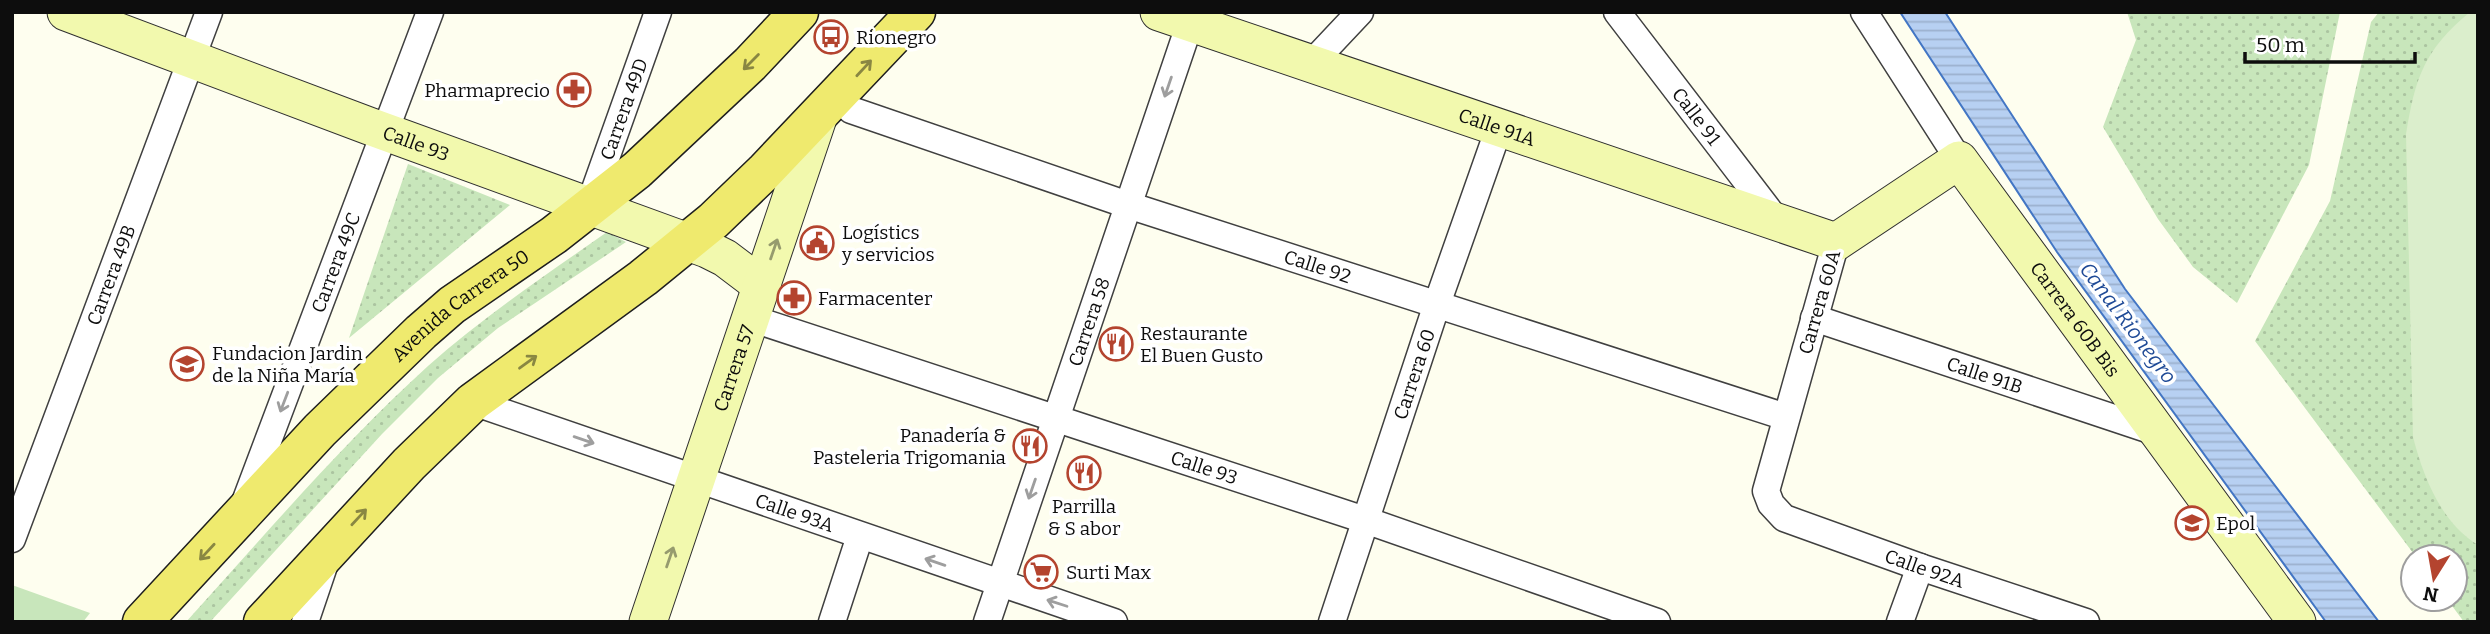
<svg xmlns="http://www.w3.org/2000/svg" width="2490" height="634" viewBox="0 0 2490 634" font-family="Bitter,serif">
<style>
.grass{fill:url(#grass-dots)}
.park{fill:#c8e6bb}
.pitch{fill:#dbeecc}
.water{fill:url(#water-rules);stroke:#4376c4;stroke-width:2}
.lines{fill:none;stroke-linecap:round;stroke-linejoin:round}
.street-casing{stroke:#404040;stroke-width:29}
.secondary-casing{stroke:#2f2f2f;stroke-width:39}
.primary-casing{stroke:#1e1e1e;stroke-width:41}
.street{stroke:#fff;stroke-width:26}
.secondary{stroke:#f2f9ae;stroke-width:37}
.primary{stroke:#efea6e;stroke-width:38}
.oneway{stroke:#898742}
.oneway2{stroke:#9e9e9e}
.oneway3{stroke:#969b6e}
.labels{text-anchor:middle;stroke-width:7;stroke-linejoin:round;paint-order:stroke}
.poi-label{font-size:19px;fill:#0d0d0d;stroke:#fff;text-anchor:start}
.street-label{font-size:19px;fill:#0d0d0d;stroke:#fff}
.water-label{font-size:21px;font-style:italic;fill:#1f4a96;stroke:#fff}
</style>
<defs>
<pattern id="grass-dots" width="8" height="8" patternUnits="userSpaceOnUse" patternTransform="scale(1.75)"><rect width="8" height="8" fill="#c8e6bb"/><path d="M2 2h.1M6 6h.1" fill="none" stroke="#abc4a0" stroke-width="1.8" stroke-linecap="round"/></pattern>
<pattern id="water-rules" width="6" height="5" patternUnits="userSpaceOnUse" patternTransform="scale(1.75)"><rect width="6" height="5" fill="#b7d0f2"/><path d="M0 2.5h6" fill="none" stroke="#9cb1ce"/></pattern>
</defs>
<rect width="100%" height="100%" fill="#fefeef"/>
<path class="grass" d="M2127 12H2340L2309 165 2237 303 2193 267 2158 219 2103 127 2136 40Z
M2379 12H2478V622H2464L2447 599H2455V557H2416L2255 341 2330 201 2371 22Z
M408 164 510 205 349 338Z
M607 232 626 242 498 328 438 378 382 434 210 622H186C265 535 341 445 428 366 484 316 546 275 607 232Z"/>
<path class="park" d="M12 585 90 613 83 622H12Z"/>
<path class="pitch" d="M2470 12H2478V545C2441 523 2423 476 2413 437L2406 134C2415 78 2424 50 2470 12Z"/>
<path class="water" d="M1900 12H1945L2125 289 2379 622H2326L2057 252Z"/>
<g class="lines">
<defs>
<g id="street">
<path id="s1" d="M1617 12 1777 221"/>
<path d="M1864 12 1959 160"/>
<path d="M1311 64 1360 12"/>
<path id="s2" d="M851 110 1128 205 1786 417"/>
<path id="s3" d="M589 206 658 12"/>
<path id="s4" d="M1836 242 1766 491 1771 504 1784 518 1920 567 2086 622"/>
<path id="s5" d="M750 318 1365 520 1657 622"/>
<path id="s6" d="M1814 318 2156 432"/>
<path id="s7" d="M473 402 1114 622"/>
<path id="s8" d="M245 502 430 12"/>
<path id="s9" d="M12 539 209 12"/>
<path d="M305 622 326 560"/>
<path d="M832 622 860 536"/>
<path id="s10" d="M987 622 1190 23"/>
<path id="s11" d="M1332 622 1437 304 1499 128"/>
<path d="M1900 622 1920 567"/>
</g>
<g id="secondary">
<path id="s12" d="M66 12 369 126 707 249 725 258 762 286"/>
<path id="s13" d="M1159 12 1836 242 1959 160 2297 622"/>
<path id="s14" d="M648 622 819 115"/>
</g>
<g id="primary">
<path id="s15" d="M142 622 320 430 421 332 452 305 554 235 637 170 750 64 799 12"/>
<path d="M263 622 409 464 473 402 643 278 713 221 764 172 916 12"/>
</g>
</defs>
<use href="#street" class="street-casing"/>
<use href="#secondary" class="secondary-casing"/>
<use href="#primary" class="primary-casing"/>
<use href="#street" class="street"/>
<use href="#secondary" class="secondary"/>
<use href="#primary" class="primary"/>
</g>
<defs><path id="oneway-shaft" d="M-6 0H5M1.5-3L5.5 0L1.5 3" fill="none" stroke-width="1.6" stroke-linecap="round" stroke-linejoin="round" transform="scale(1.75)"/></defs>
<g class="oneway">
<use href="#oneway-shaft" transform="translate(751 62) rotate(135)"/>
<use href="#oneway-shaft" transform="translate(864 68) rotate(-47)"/>
<use href="#oneway-shaft" transform="translate(528 362) rotate(-36)"/>
<use href="#oneway-shaft" transform="translate(359 517) rotate(-47)"/>
<use href="#oneway-shaft" transform="translate(207 552) rotate(133)"/>
</g>
<g class="oneway2">
<use href="#oneway-shaft" transform="translate(1168 87) rotate(109)"/>
<use href="#oneway-shaft" transform="translate(284 402) rotate(111)"/>
<use href="#oneway-shaft" transform="translate(584 440) rotate(19)"/>
<use href="#oneway-shaft" transform="translate(1032 489) rotate(109)"/>
<use href="#oneway-shaft" transform="translate(935 562) rotate(-161)"/>
<use href="#oneway-shaft" transform="translate(1057 603) rotate(-162)"/>
</g>
<g class="oneway3">
<use href="#oneway-shaft" transform="translate(774 249) rotate(-71)"/>
<use href="#oneway-shaft" transform="translate(670 557) rotate(-71)"/>
</g>
<defs>
<symbol id="bus-ring" viewBox="-11 -11 22 22"><circle r="9.5" fill="#fff" stroke="#b4442f" stroke-width="1.5"/><path d="M-5-6H5V4H4V6H2V4H-2V6H-4V4H-5ZM-3.5-4V0h7V-4ZM-3.5 1.2v1.5H-2V1.2ZM2 1.2v1.5H3.5V1.2Z" fill="#b4442f"/></symbol>
<symbol id="pharmacy-ring" viewBox="-11 -11 22 22"><circle r="9.5" fill="#fff" stroke="#b4442f" stroke-width="1.5"/><path d="M-2-6h4v4h4v4h-4v4h-4v-4h-4v-4h4Z" fill="#b4442f"/></symbol>
<symbol id="civic-ring" viewBox="-11 -11 22 22"><circle r="9.5" fill="#fff" stroke="#b4442f" stroke-width="1.5"/><path d="M-.6-6.5H3V-4.5H.6V-3L4-1V1h2V6H-6V1h2V-1L-.6-3ZM-1.2 2.5V6h2.4V2.5Z" fill="#b4442f"/></symbol>
<symbol id="restaurant-ring" viewBox="-11 -11 22 22"><circle r="9.5" fill="#fff" stroke="#b4442f" stroke-width="1.5"/><path d="M-5-6h1v4h1v-4h1v4h1v-4h1v5L-1.5 .5V6h-2V.5L-5-1ZM5-6V6H3V1.5H1.5Q1.5-4 5-6Z" fill="#b4442f"/></symbol>
<symbol id="school-ring" viewBox="-11 -11 22 22"><circle r="9.5" fill="#fff" stroke="#b4442f" stroke-width="1.5"/><path d="M0-5L7-2L0 1L-7-2ZM-4 1L0 2.5L4 1V4Q0 6-4 4Z" fill="#b4442f"/></symbol>
<symbol id="supermarket-ring" viewBox="-11 -11 22 22"><circle r="9.5" fill="#fff" stroke="#b4442f" stroke-width="1.5"/><path d="M-6-5.5h2.5l.6 2H6L4.5 2H-2.5L-4.4-4H-6ZM-1.5 3.2a1.3 1.3 0 1 0 .1 0ZM3 3.2a1.3 1.3 0 1 0 .1 0Z" fill="#b4442f"/></symbol>
</defs>
<g fill-rule="evenodd">
<use href="#bus-ring" x="812" y="18" width="38" height="38"/>
<use href="#pharmacy-ring" x="555" y="71" width="38" height="38"/>
<use href="#civic-ring" x="798" y="224" width="38" height="38"/>
<use href="#pharmacy-ring" x="775" y="279" width="38" height="38"/>
<use href="#restaurant-ring" x="1097" y="325" width="38" height="38"/>
<use href="#school-ring" x="168" y="345" width="38" height="38"/>
<use href="#restaurant-ring" x="1011" y="427" width="38" height="38"/>
<use href="#restaurant-ring" x="1065" y="454" width="38" height="38"/>
<use href="#school-ring" x="2173" y="504" width="38" height="38"/>
<use href="#supermarket-ring" x="1022" y="553" width="38" height="38"/>
</g>
<g class="labels">
<g class="poi-label">
<text x="856" y="44">Rionegro</text>
<text x="550" y="97" text-anchor="end">Pharmaprecio</text>
<text x="842" y="239">Logístics<tspan x="842" dy="22">y servicios</tspan></text>
<text x="818" y="305">Farmacenter</text>
<text x="1140" y="340">Restaurante<tspan x="1140" dy="22">El Buen Gusto</tspan></text>
<text x="212" y="360">Fundacion Jardin<tspan x="212" dy="22">de la Niña María</tspan></text>
<text x="1006" y="442" text-anchor="end">Panadería &amp;<tspan x="1006" dy="22">Pasteleria Trigomania</tspan></text>
<text x="1084" y="513" text-anchor="middle">Parrilla<tspan x="1084" dy="22">&amp; S abor</tspan></text>
<text x="2216" y="530">Epol</text>
<text x="1066" y="579">Surti Max</text>
</g>
<g class="street-label">
<text dy="7" stroke="none"><textPath href="#s3" startOffset="103">Carrera 49D</textPath></text>
<text dy="7" stroke="none"><textPath href="#s1" startOffset="131">Calle 91</textPath></text>
<text dy="7" stroke="none"><textPath href="#s13" startOffset="357">Calle 91A</textPath></text>
<text dy="7" stroke="none"><textPath href="#s12" startOffset="374">Calle 93</textPath></text>
<text dy="7" stroke="none"><textPath href="#s8" startOffset="256">Carrera 49C</textPath></text>
<text dy="7" stroke="none"><textPath href="#s2" startOffset="492">Calle 92</textPath></text>
<text dy="7" stroke="none"><textPath href="#s9" startOffset="282">Carrera 49B</textPath></text>
<text transform="translate(1819 302) rotate(-74)" y="7">Carrera 60A</text>
<text dy="7" stroke="none"><textPath href="#s15" startOffset="450">Avenida Carrera 50</textPath></text>
<text dy="7" stroke="none"><textPath href="#s13" startOffset="1060">Carrera 60B Bis</textPath></text>
<text dy="7" stroke="none"><textPath href="#s10" startOffset="317">Carrera 58</textPath></text>
<text dy="7" stroke="none"><textPath href="#s14" startOffset="268">Carrera 57</textPath></text>
<text dy="7" stroke="none"><textPath href="#s11" startOffset="261">Carrera 60</textPath></text>
<text dy="7" stroke="none"><textPath href="#s6" startOffset="180">Calle 91B</textPath></text>
<text dy="7" stroke="none"><textPath href="#s5" startOffset="478">Calle 93</textPath></text>
<text dy="7" stroke="none"><textPath href="#s7" startOffset="340">Calle 93A</textPath></text>
<text dy="7" stroke="none"><textPath href="#s4" startOffset="441">Calle 92A</textPath></text>
</g>
<g class="water-label">
<text transform="translate(2128 323) rotate(53)" y="7">Canal Rionegro</text>
</g>
</g>
<rect width="2490" height="634" fill="none" stroke="#0d0d0d" stroke-width="28"/>
<g transform="translate(2434 578) rotate(191)"><circle r="33" fill="#ffffff" stroke="#9e9e9e" stroke-width="2"/>
<path d="M0-5L12 26L0 18L-12 26Z" fill="#b4442f"/>
<text y="-10" font-size="19" font-weight="bold" text-anchor="middle" fill="#0d0d0d">N</text>
</g>
<path d="M2245 52v10h170v-10" fill="none" stroke="#0d0d0d" stroke-width="3.5"/>
<text x="2256" y="52" font-size="21" fill="#0d0d0d" stroke="#ffffff" stroke-width="5" paint-order="stroke">50 m</text>
</svg>
